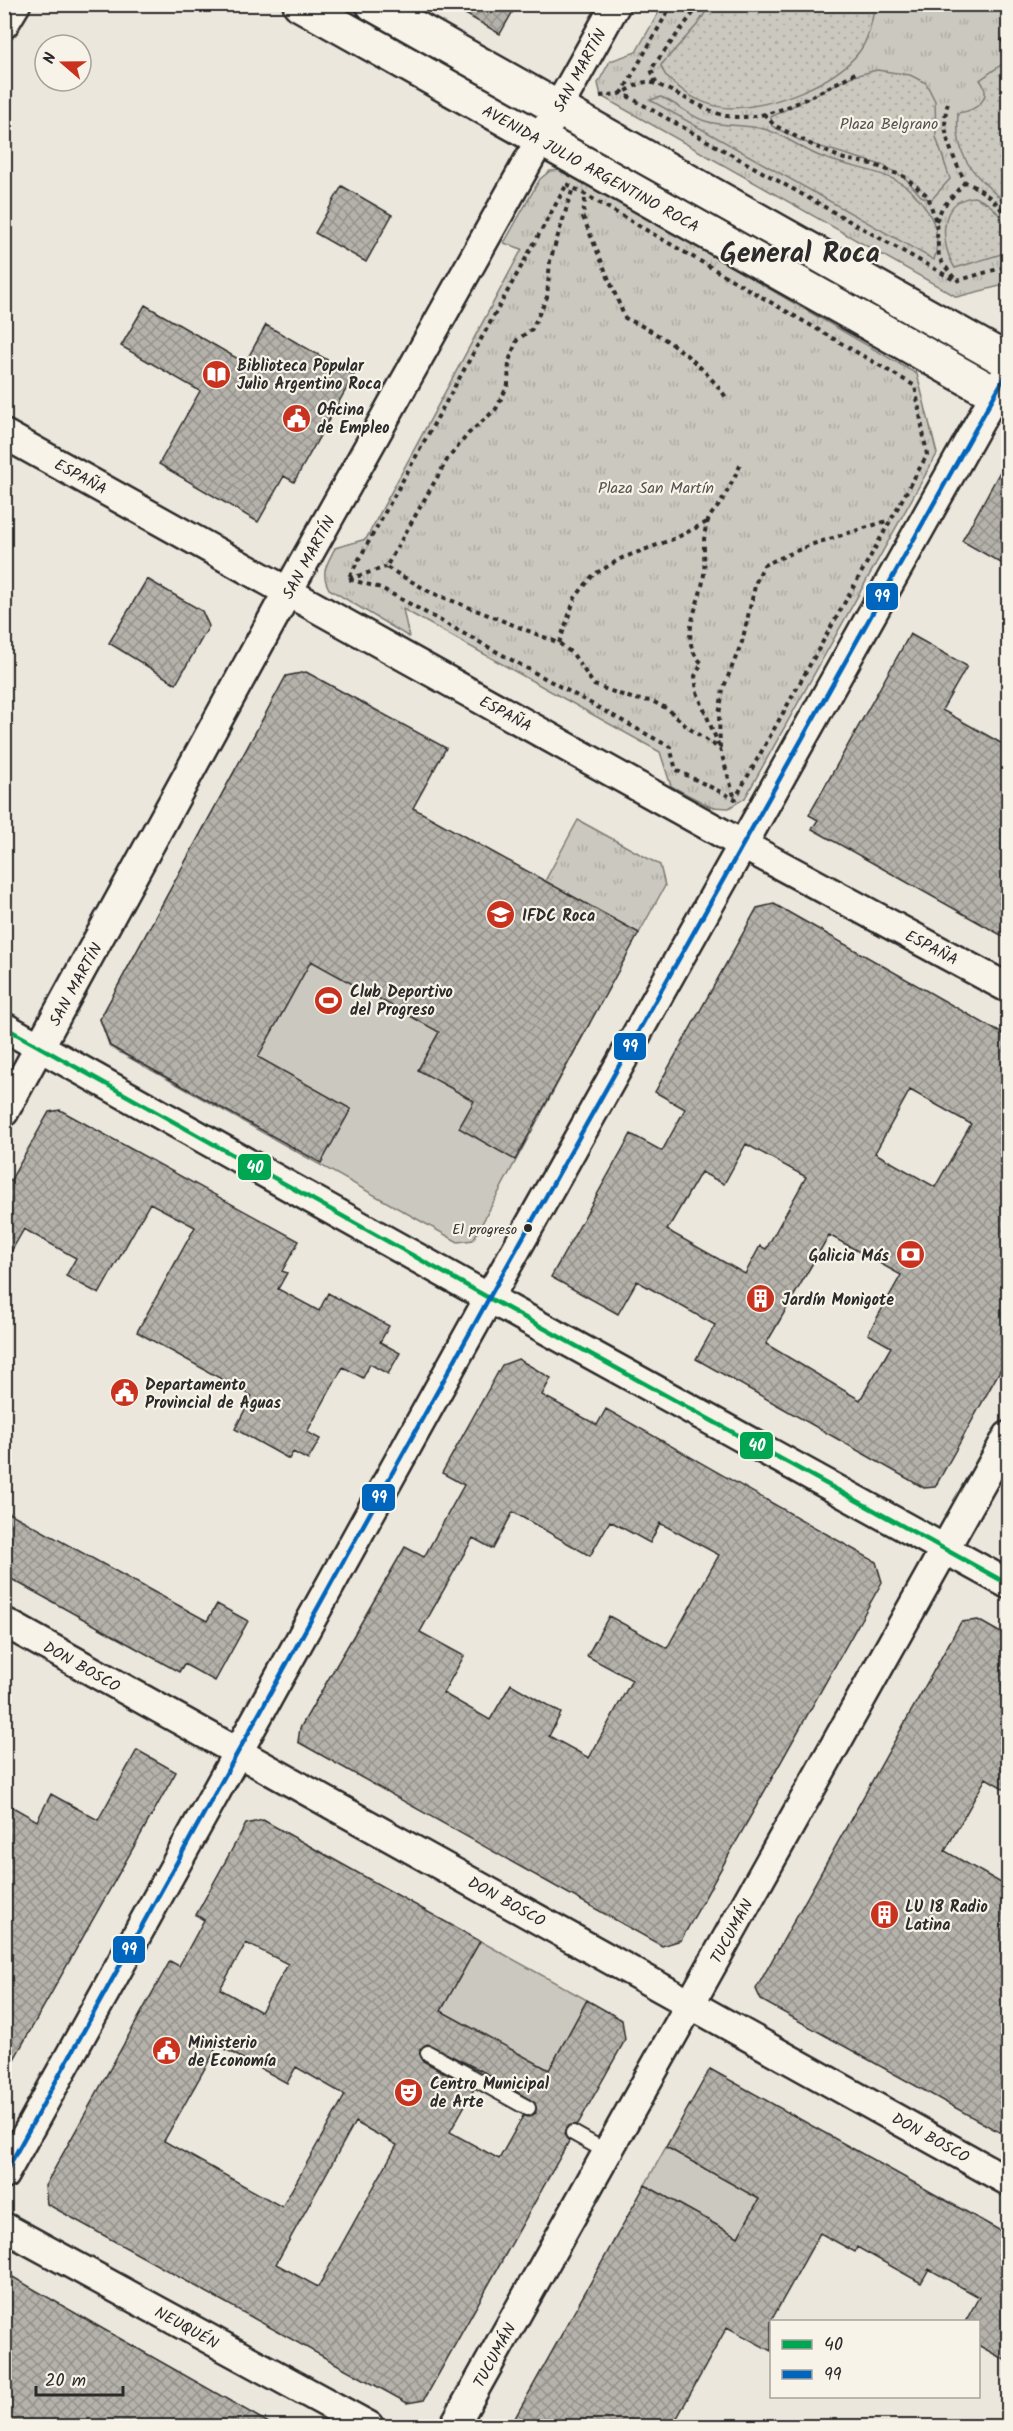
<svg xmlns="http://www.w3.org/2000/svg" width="1013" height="2431" viewBox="0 0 1013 2431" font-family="Kalam,sans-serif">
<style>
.grass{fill:#cbc8bf;stroke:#7b7a75;stroke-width:1.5}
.park{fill:url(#park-tufts);stroke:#7b7a75;stroke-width:1.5}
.garden{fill:url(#garden-dots);stroke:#7b7a75;stroke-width:1.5}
.building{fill:url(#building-cross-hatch);stroke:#2b2b2b;stroke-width:1.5;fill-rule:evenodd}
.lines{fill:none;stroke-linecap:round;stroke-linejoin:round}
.lane-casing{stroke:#2b2b2b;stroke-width:18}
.street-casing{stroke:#2b2b2b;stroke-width:33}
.primary-casing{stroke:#2b2b2b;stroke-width:38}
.path{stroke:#2b2b2b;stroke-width:4;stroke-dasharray:4.5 4.5;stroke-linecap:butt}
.lane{stroke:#f7f3e8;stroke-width:14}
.street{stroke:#f7f3e8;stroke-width:28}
.primary{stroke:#f7f3e8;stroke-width:33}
.bus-1-casing{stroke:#f7f3e8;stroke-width:9}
.bus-2-casing{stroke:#f7f3e8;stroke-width:9}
.bus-1{stroke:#00a651;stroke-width:4.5}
.bus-2{stroke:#0065bd;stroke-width:4.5}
.bus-dot{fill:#2b2b2b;stroke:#f7f3e8;stroke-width:2}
.labels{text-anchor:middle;stroke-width:4.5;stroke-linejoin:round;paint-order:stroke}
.bus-label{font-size:14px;fill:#2b2b2b;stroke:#f7f3e8;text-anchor:end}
.street-label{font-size:16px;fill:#2b2b2b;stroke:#f7f3e8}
.park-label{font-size:16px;fill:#535250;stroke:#f7f3e8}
.poi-label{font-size:16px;font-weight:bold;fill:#2b2b2b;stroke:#f7f3e8;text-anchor:start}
.town-label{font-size:28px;font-weight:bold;fill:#2b2b2b;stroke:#f7f3e8}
.line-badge{stroke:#f7f3e8;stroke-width:2}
.badge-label{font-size:16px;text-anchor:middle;font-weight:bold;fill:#fff}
</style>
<defs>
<pattern id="park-tufts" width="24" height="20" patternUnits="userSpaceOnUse" patternTransform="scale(1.5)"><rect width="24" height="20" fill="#cbc8bf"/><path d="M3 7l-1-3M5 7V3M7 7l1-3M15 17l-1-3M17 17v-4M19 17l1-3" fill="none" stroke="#aeaca4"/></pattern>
<pattern id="garden-dots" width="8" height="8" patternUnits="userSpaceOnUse" patternTransform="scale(1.5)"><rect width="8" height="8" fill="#cbc8bf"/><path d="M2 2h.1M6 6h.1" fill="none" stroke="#aeaca4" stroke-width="1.8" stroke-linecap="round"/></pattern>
<pattern id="building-cross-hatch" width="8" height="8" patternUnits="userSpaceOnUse" patternTransform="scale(1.5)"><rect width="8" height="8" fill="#b5b2ab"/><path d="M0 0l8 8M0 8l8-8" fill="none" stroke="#93918b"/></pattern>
</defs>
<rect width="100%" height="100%" fill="#ebe7dd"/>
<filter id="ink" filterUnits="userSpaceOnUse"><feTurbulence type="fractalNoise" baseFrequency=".0167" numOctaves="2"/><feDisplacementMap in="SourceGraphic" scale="12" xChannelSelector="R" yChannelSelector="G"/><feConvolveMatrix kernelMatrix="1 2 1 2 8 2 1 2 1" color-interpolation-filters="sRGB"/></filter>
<g filter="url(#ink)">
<path class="grass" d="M620 162 934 336 929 340 620 169Z
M236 768 590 1023 473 1240 458 1242 110 1047 100 1019Z
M480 1941 587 2000 549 2070 441 2011Z
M666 2147 759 2199 738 2237 645 2185Z"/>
<path class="park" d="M663 5H1008V284L957 297 601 96 598 83 610 61 636 52Z
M563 170 917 374 937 454 745 798 729 808 711 807 671 786 660 752 403 609 409 637 329 589C320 572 327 564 335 548L366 539 522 249 504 243 540 179 550 171Z
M578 820 660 865 665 886 639 933 545 881Z"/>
<path class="garden" d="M711 4H875V5C872 20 869 39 859 52 835 84 772 107 732 108 715 108 694 100 681 89 672 82 664 77 661 65L697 25Z
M1008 60V206C976 174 954 162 958 113 976 111 994 98 980 80Z
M877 70 910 75 926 83 935 101 936 137 950 179 931 200 921 196 906 179 885 166 801 141 772 126 771 117 850 77Z
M661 97C676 103 690 116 705 121 724 127 745 124 764 129 784 134 802 150 822 157 863 173 903 168 928 212 938 228 939 242 934 260L650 100Z
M974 197C1000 206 1009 226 1005 253L955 268C940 245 937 200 974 197Z"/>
<path class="building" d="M448 4H517L500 34Z
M342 186 392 215 366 262 315 233Z
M145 305 245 363 266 325 354 375 294 482 284 476 258 522 159 464 200 391 121 346Z
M1008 457V567L962 541Z
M147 579 202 611 209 626 176 684 109 643Z
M910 634 967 666 942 710 1008 747V939L812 829 818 820 809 815Z
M306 672 446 748 413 808 639 933 515 1160 459 1128 474 1101 418 1070 439 1032 311 961 258 1057 351 1109 321 1163 110 1046 100 1019 286 676Z
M774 904 1008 1037V1356L935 1487 924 1488 696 1359 715 1325 637 1281 618 1314 551 1277 631 1134 662 1151 685 1109 655 1092 757 908ZM910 1090 971 1124 935 1187 875 1153ZM746 1144 806 1177 766 1249 760 1246 745 1274 667 1230 701 1172 724 1184ZM829 1235 901 1275 868 1334 891 1347 860 1400 766 1344Z
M60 1110 299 1241 282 1271 287 1273 278 1289 319 1311 328 1293 389 1326 380 1342 400 1353 388 1374 370 1364 363 1378 343 1367 307 1432 320 1439 308 1460 293 1452 289 1459 235 1429 252 1396 137 1332 195 1227 150 1203 99 1294 66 1276 76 1258 24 1229 4 1264V1192L49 1112Z
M518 1359 551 1378 542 1395 597 1425 606 1409 876 1562 882 1582 681 1940 662 1946 298 1742 300 1728 405 1547 424 1557 464 1485 442 1473 502 1365ZM513 1512 590 1556 610 1521 650 1543 660 1523 719 1555 667 1648 609 1616 587 1656 632 1680 589 1758 549 1736 561 1713 511 1684 490 1720 443 1693 464 1656 420 1632 473 1538 493 1549Z
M4 1510 207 1621 217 1604 248 1621 215 1681 184 1664 179 1672 4 1575Z
M978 1620 1008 1637V1791L986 1778 945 1851 1008 1887V2137L761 2000 756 1989 961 1622Z
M137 1750 176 1772 4 2077V1802L37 1821 51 1794 98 1820Z
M263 1820 480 1941 441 2011 549 2070 587 2000 622 2020 625 2040 578 2124 566 2128 564 2134 569 2141 424 2400 407 2403 47 2204 45 2186 170 1961 179 1966 204 1920 196 1915 246 1824ZM246 1943 288 1964 261 2012 220 1989ZM427 2044 484 2072 535 2103 536 2113 529 2117 523 2116 499 2159 450 2132 474 2089 423 2061 420 2049ZM218 2045 287 2083 296 2067 345 2095 282 2207 164 2141ZM355 2122 397 2145 318 2287 276 2264Z
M710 2069 1008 2235V2362L978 2345V2322H965L979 2297 929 2269 921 2283 857 2247 855 2252 820 2233 771 2321V2351L727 2327 672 2427H510L645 2185 738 2237 759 2199 666 2147Z
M4 2272 103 2329 276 2427H4Z"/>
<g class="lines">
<defs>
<path id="lane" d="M428 2053 528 2108
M573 2133 607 2152"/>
<path id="street" d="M4 24 16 4
M4 434 745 846 1008 988
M4 1027 489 1298 1008 1584
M4 1112 288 591 616 4
M4 1622 1008 2181
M4 2175 489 1298 1008 371
M4 2227 369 2426
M454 2426 1008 1436"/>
<path id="primary" d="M300 4 1008 401
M373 4 1008 361"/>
</defs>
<use href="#lane" class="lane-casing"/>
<use href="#street" class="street-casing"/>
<use href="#primary" class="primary-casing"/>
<path class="path" d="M672 4 622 93 956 281 1008 266
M1001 42 1008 38
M656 83 651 69 700 4
M600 96C607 95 615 95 622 93 630 90 639 82 647 82 659 81 707 113 727 116 773 123 820 91 859 71
M948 103C939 131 953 156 965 182 983 190 998 202 1008 219
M764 114 774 125 814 146 844 159 872 164 905 177 928 196 936 222 939 258 954 278
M567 184 915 386 927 455 735 799 676 770 670 747 381 588 348 579Z
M572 191 550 261 547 297 532 329 517 340 509 361 508 385 496 409 468 434 447 460 386 567 430 592 559 643 573 654 594 685 634 699 652 701 668 709 687 727 720 749 735 799
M585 199 583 217 625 318C668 337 701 362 728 400
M936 221 942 208 965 182
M349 579 386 567
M559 643 575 598 593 575 622 558 676 538 707 522
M719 746 697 692 695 676 702 663C677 641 699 606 703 581 707 562 700 540 708 521 710 514 717 509 721 502 729 490 735 475 742 462
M720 748 719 715 723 689 742 642 756 582 764 565 810 545 890 520"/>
<use href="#lane" class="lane"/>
<use href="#street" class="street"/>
<use href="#primary" class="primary"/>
<defs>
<path id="bus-1" d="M4 1027 489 1298 1008 1584"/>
<path id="bus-2" d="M4 2175 489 1298 1008 371"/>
</defs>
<use href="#bus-1" class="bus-1-casing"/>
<use href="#bus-2" class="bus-2-casing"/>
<use href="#bus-1" class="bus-1"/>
<use href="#bus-2" class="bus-2"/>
</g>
</g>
<defs>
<symbol id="library-disc" viewBox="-11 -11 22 22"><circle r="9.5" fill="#c8321e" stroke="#f7f3e8"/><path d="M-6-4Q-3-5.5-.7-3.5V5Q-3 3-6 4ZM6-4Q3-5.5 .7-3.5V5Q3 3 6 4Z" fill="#fff"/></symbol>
<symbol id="civic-disc" viewBox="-11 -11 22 22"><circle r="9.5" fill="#c8321e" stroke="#f7f3e8"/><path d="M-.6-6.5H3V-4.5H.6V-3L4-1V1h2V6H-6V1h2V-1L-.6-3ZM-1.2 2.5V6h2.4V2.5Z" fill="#fff"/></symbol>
<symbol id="university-disc" viewBox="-11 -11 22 22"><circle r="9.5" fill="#c8321e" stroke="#f7f3e8"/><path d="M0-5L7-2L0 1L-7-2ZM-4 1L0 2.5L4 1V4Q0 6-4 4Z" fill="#fff"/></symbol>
<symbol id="stadium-disc" viewBox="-11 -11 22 22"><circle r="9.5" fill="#c8321e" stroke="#f7f3e8"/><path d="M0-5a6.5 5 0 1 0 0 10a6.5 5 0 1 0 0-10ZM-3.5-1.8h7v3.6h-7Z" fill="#fff"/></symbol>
<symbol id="bank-disc" viewBox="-11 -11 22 22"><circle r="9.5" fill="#c8321e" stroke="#f7f3e8"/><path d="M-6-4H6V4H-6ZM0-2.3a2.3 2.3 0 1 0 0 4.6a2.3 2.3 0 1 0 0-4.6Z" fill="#fff"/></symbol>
<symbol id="building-disc" viewBox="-11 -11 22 22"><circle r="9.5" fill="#c8321e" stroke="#f7f3e8"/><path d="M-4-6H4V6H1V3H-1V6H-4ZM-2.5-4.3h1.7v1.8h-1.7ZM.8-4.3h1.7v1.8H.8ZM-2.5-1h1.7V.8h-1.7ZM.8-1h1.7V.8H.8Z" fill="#fff"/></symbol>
<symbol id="theatre-disc" viewBox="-11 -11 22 22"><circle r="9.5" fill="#c8321e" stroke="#f7f3e8"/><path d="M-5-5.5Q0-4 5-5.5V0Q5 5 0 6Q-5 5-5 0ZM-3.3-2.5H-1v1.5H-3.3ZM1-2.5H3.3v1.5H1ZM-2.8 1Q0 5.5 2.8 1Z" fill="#fff"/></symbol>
</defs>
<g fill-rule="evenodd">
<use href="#library-disc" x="200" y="358" width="33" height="33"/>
<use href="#civic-disc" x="280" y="402" width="33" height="33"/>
<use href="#university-disc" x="484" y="898" width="33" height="33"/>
<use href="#stadium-disc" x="312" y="984" width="33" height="33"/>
<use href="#bank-disc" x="894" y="1238" width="33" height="33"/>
<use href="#building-disc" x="744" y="1282" width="33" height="33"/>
<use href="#civic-disc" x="108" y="1376" width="33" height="33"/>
<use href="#building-disc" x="868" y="1898" width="33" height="33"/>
<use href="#civic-disc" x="150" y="2034" width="33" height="33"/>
<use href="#theatre-disc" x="392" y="2076" width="33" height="33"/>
</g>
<circle class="bus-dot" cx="528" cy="1228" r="5"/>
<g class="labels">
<g class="bus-label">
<text x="517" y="1234">El progreso</text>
</g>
<g class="street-label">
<text transform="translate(579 70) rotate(-61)" y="6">SAN MARTÍN</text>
<text transform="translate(591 168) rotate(29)" y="6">AVENIDA JULIO ARGENTINO ROCA</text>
<text transform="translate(81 476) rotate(29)" y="6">ESPAÑA</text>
<text transform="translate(308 557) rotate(-61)" y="6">SAN MARTÍN</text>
<text transform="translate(506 713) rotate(29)" y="6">ESPAÑA</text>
<text transform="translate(932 947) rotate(28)" y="6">ESPAÑA</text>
<text transform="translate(75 984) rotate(-61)" y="6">SAN MARTÍN</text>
<text transform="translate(82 1666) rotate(30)" y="6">DON BOSCO</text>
<text transform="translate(507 1901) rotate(29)" y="6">DON BOSCO</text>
<text transform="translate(731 1931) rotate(-61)" y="6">TUCUMÁN</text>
<text transform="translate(931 2137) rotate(29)" y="6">DON BOSCO</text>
<text transform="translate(187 2327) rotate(29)" y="6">NEUQUÉN</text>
<text transform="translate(494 2355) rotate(-61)" y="6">TUCUMÁN</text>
</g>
<g class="park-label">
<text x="889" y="129">Plaza Belgrano</text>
<text x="656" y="493">Plaza San Martín</text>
</g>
<g class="poi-label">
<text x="237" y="371">Biblioteca Popular<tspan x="237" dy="18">Julio Argentino Roca</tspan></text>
<text x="317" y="415">Oficina<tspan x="317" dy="18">de Empleo</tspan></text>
<text x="522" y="921">IFDC Roca</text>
<text x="350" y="997">Club Deportivo<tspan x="350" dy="18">del Progreso</tspan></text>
<text x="889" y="1261" text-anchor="end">Galicia Más</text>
<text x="782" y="1305">Jardín Monigote</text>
<text x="145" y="1390">Departamento<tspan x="145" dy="18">Provincial de Aguas</tspan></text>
<text x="905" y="1912">LU 18 Radio<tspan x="905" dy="18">Latina</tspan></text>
<text x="188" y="2048">Ministerio<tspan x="188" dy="18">de Economía</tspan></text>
<text x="430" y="2089">Centro Municipal<tspan x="430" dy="18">de Arte</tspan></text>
</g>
<g class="town-label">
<text x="800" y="262">General Roca</text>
</g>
</g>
<g class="line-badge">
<rect x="865" y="582" width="34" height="29" rx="6" fill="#0065bd"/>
<rect x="613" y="1032" width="34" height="29" rx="6" fill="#0065bd"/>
<rect x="237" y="1153" width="35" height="28" rx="6" fill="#00a651"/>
<rect x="739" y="1431" width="35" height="29" rx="6" fill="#00a651"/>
<rect x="361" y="1483" width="35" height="29" rx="6" fill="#0065bd"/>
<rect x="112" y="1935" width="34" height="29" rx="6" fill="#0065bd"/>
</g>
<g class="badge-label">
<text x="882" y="602">99</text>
<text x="630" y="1052">99</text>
<text x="255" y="1173">40</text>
<text x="757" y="1451">40</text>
<text x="379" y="1503">99</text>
<text x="129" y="1955">99</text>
</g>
<rect width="1013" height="2431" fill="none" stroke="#f7f3e8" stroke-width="24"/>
<rect x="12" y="12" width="989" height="2407" fill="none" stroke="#2b2b2b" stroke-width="2" filter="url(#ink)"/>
<rect x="770" y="2320" width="210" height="78" fill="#f7f3e8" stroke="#a5a39c" stroke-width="1.5"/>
<rect x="782" y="2340" width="30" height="9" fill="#00a651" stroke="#a5a39c" stroke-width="1.5"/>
<text x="824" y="2350" font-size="18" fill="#2b2b2b">40</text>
<rect x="782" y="2370" width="30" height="9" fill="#0065bd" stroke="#a5a39c" stroke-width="1.5"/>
<text x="824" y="2380" font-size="18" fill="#2b2b2b">99</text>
<g transform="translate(63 63) rotate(290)"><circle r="28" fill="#f7f3e8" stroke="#a5a39c" stroke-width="1.5"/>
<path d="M0-4.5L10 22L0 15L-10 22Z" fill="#c8321e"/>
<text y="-9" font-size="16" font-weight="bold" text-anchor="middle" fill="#2b2b2b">N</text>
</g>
<path d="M36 2386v9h87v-9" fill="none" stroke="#2b2b2b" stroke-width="3"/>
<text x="45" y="2386" font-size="18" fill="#2b2b2b" stroke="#f7f3e8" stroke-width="4.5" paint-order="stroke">20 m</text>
</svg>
